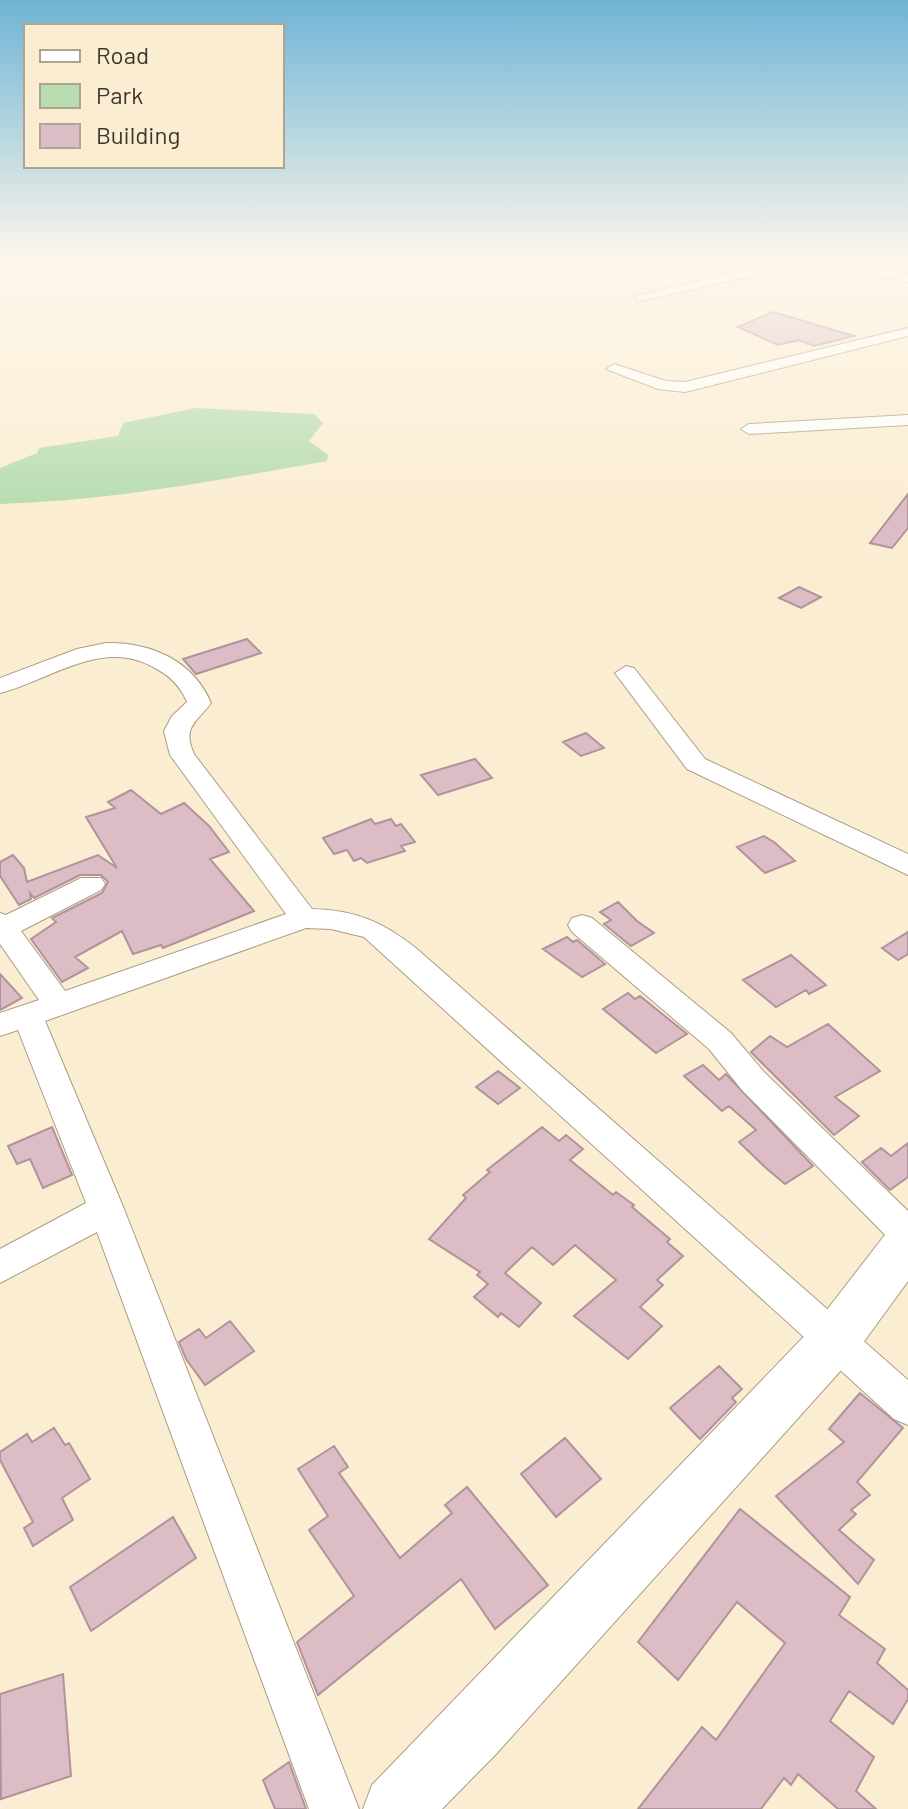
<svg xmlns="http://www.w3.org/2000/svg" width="908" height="1809" viewBox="0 0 908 1809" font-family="Barlow,sans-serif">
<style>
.green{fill:#b6dcaf}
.building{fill:#dcbcc5;stroke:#b1939c;stroke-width:2}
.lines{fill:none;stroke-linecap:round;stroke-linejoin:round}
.street-casing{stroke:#ab9d84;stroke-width:2}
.secondary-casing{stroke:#ab9d84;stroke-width:2}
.street{fill:#fff;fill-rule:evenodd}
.secondary{fill:#fff;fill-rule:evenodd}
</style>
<rect width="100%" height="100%" fill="#fbedd2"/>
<path class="green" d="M196 408 314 414 323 423 309 441 328 455 327 461C219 480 109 501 0 504V468L37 453 39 448 118 436 123 423Z"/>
<path class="building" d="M773 312 854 336 814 346 799 340 778 345 738 327Z
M908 494V528L892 548 870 543Z
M799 587 821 597 801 608 779 598Z
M247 639 261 653 196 674 183 659Z
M586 733 604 748 581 756 563 742Z
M475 759 492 778 438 795 421 775Z
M131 790 161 814 184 803 209 826 229 852 210 859 254 911 163 948 161 945 133 954 122 931 75 957 88 968 62 982 31 939 56 922 52 918 102 893 108 882 101 875H80L34 898 30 893 31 899 19 905 0 876V862L13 855 24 868 27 882 98 855 117 868 86 817 115 808 108 802Z
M371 819 375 824 391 819 396 826 401 824 415 842 401 846 405 851 367 863 361 858 354 861 347 850 334 854 323 838Z
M764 836 774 842 795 861 765 873 737 847Z
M618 902 637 921 654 933 631 946 604 924 611 920 600 912Z
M908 932V954L898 960 882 948Z
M567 937 573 942 577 940 605 964 582 977 543 949Z
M791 955 826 985 809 994 806 990 776 1007 743 980Z
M0 974 22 998 0 1010Z
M628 993 635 999 640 996 687 1034 656 1053 603 1009Z
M828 1024 880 1071 835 1097 859 1116 834 1135 751 1052 770 1036 787 1047Z
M703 1065 719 1080 726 1074 813 1166 785 1184 766 1168 739 1142 756 1130 729 1106 722 1111 684 1076Z
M498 1071 520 1088 498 1104 476 1087Z
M52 1127 72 1175 43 1188 30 1159 17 1164 8 1146Z
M542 1127 559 1141 566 1135 583 1149 570 1160 613 1195 616 1192 634 1205 632 1207 670 1239 667 1242 683 1256 657 1280 663 1285 640 1307 662 1326 628 1359 574 1316 616 1280 575 1245 553 1265 532 1247 505 1273 541 1303 519 1327 501 1313 498 1317 474 1297 488 1284 477 1275 480 1272 429 1239 466 1198 463 1195 490 1172 487 1170Z
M908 1143V1177L890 1190 862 1162 881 1148 891 1156Z
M230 1321 254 1351 205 1385 186 1359 179 1342 199 1329 206 1338Z
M719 1366 742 1389 732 1398 736 1402 700 1439 670 1408Z
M860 1393 903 1428 857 1482 870 1495 851 1510 856 1514 839 1530 874 1560 858 1584 776 1496 844 1442 829 1429Z
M54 1428 65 1445 69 1443 90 1479 62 1498 73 1520 33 1546 24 1528 33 1522 0 1460V1452L27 1434 32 1442Z
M565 1438 601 1479 556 1517 521 1474Z
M334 1446 348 1467 339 1473 400 1558 452 1513 445 1505 467 1487 548 1585 495 1629 461 1579 318 1695 297 1642 354 1596 309 1530 328 1516 298 1469Z
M740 1509 850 1597 839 1615 885 1649 877 1663 908 1690V1699L893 1724 849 1691 830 1721 874 1757 856 1791 876 1809H838L798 1774 791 1785 784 1778 761 1809H638L702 1727 716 1740 785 1643 737 1602 678 1680 638 1642Z
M173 1517 196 1558 91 1631 70 1587Z
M63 1674 71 1776 1 1799 0 1694Z
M289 1762 306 1809H275L263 1780Z"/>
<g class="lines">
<defs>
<path id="street" d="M683 259H704L748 270 793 259H819L908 274V282L804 264 637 302V296L732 273Z
M908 328V336L685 392 658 389 606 369 614 364 666 381 685 382Z
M908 415V425L749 434 741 429 749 424Z
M106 643C150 642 193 660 211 703 196 723 182 727 194 754L312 909C356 910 383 922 417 949L908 1380V1425L894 1419 364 937 331 929 306 928 45 1021 124 1209 359 1809H309L97 1232 0 1283V1249L86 1203 18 1030 0 1036V1013L39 1000 0 944V913L6 915 81 878H101L105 884 101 890 21 931 65 991 286 914 170 755 164 731 172 716 187 702C180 685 169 675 153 667 101 638 51 680 0 693V678L77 649Z
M626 666 634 668 705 759 908 854V875L687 769 615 673Z
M582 915 592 918 731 1033 764 1072 908 1211V1249L895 1245 742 1090 709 1049 572 932 568 925 572 918Z"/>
<path id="secondary" d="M908 1221V1281L852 1358 497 1753 442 1809H363L372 1785 816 1324 891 1227Z"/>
</defs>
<use href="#street" class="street-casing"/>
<use href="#secondary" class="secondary-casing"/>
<use href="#street" class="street"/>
<use href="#secondary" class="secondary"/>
</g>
<linearGradient id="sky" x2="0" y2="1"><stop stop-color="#6fb4d5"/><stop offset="0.51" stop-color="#fdf7eb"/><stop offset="1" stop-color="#fdf7eb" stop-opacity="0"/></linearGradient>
<rect width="908" height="512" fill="url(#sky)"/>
<rect x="24" y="24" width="260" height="144" fill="#fbedd2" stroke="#afa490" stroke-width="2"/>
<rect x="40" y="50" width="40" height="12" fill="#ffffff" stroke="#afa490" stroke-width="2"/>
<text x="96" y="64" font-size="24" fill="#3c372c">Road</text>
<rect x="40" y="84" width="40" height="24" fill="#b6dcaf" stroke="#afa490" stroke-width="2"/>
<text x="96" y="104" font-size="24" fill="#3c372c">Park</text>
<rect x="40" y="124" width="40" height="24" fill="#dcbcc5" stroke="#afa490" stroke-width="2"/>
<text x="96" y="144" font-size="24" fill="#3c372c">Building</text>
</svg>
